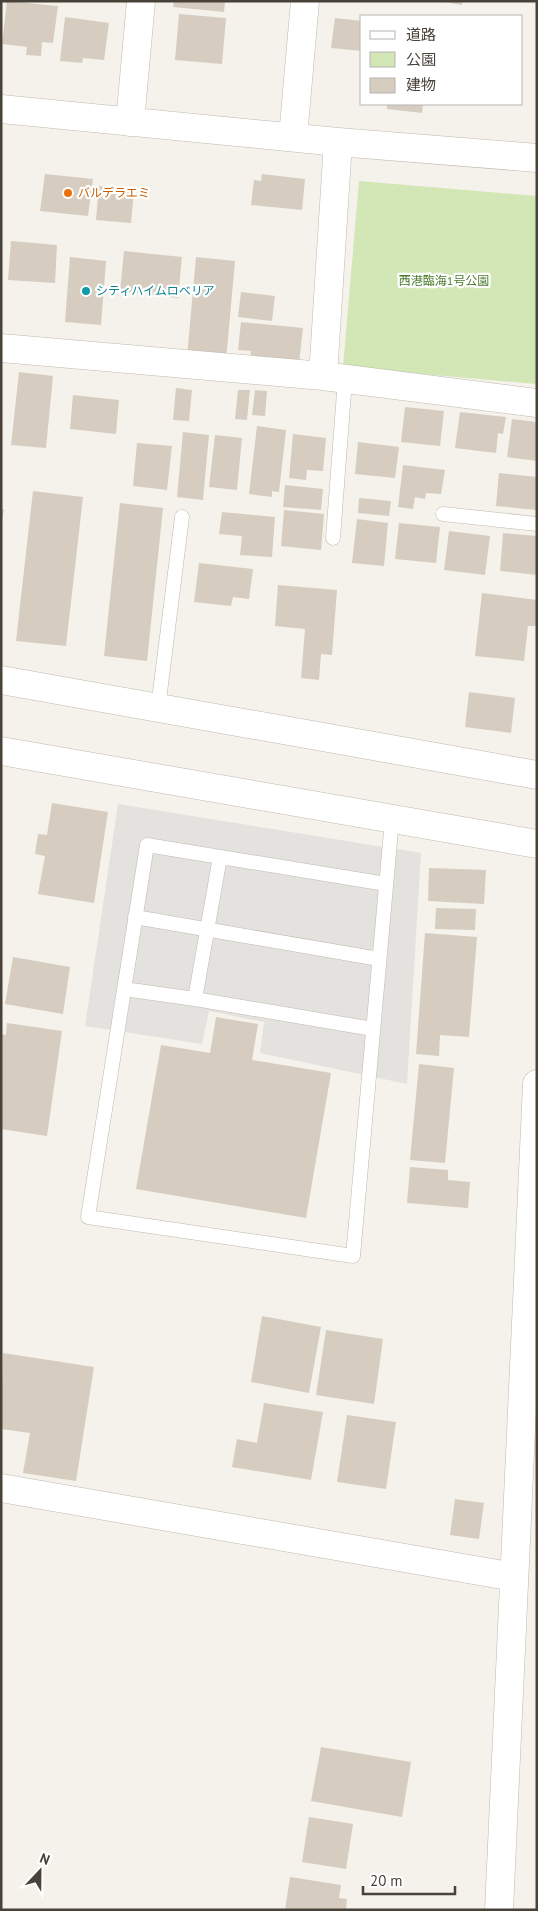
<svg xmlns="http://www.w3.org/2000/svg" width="538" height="1911" viewBox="0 0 538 1911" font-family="'PT Sans','Noto Sans JP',sans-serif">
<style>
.green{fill:#d2e7b5}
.parking{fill:#e4e2df}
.building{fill:#d6cdc0}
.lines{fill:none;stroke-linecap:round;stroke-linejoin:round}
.service-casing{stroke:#c0b9ad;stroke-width:15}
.minor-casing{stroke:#c0b9ad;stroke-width:29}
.tertiary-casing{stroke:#c0b9ad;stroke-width:29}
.service{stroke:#fff;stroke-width:14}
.minor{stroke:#fff;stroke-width:28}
.tertiary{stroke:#fff;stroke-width:28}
.food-dot{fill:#e8710a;stroke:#fff;stroke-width:2}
.culture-dot{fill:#0f9aa8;stroke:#fff;stroke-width:2}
.labels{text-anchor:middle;stroke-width:4.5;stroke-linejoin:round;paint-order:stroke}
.food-label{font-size:12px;fill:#c56008;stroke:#fff;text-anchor:start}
.park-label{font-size:12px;fill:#4c7a2d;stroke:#fff}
.culture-label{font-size:12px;fill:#0d838f;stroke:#fff;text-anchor:start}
</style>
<rect width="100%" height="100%" fill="#f5f2eb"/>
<path class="green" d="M359 181 537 196V384L343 367Z"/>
<path class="parking" d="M118 804 421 853 407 1084 260 1053 264 1022 209 1011 202 1044 85 1026Z"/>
<path class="building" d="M7 1 58 6 53 43 42 42 41 56 26 55 27 47 2 44Z
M174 1H225L224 12 173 7Z
M440 1H462V5Z
M179 14 226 18 222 64 175 60Z
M65 17 109 23 104 60 83 58 82 63 60 61Z
M335 18 362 21V51L331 48Z
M387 104H423L422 113 387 109Z
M45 174 93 179 88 216 40 211Z
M262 174 305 179 302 210 251 205 254 180 261 181Z
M99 186 134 190 131 223 96 220Z
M11 241 57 245 55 283 8 280Z
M124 251 182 257 178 298 120 291Z
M70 257 106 261 101 325 65 322Z
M196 257 235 261 226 360 187 357Z
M241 292 275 296 272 321 238 317Z
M241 322 303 328 299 363 250 357 251 351 238 350Z
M19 372 53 376 46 448 11 445Z
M176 388 192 390 189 421 173 420Z
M238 390H250L247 420 235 419Z
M255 390 267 391 265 416 252 415Z
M73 395 119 400 116 434 70 429Z
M405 407 444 411 440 446 401 442Z
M460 412 506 417 503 434 498 433 496 453 455 448Z
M512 419 537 422V461L507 457Z
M257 426 286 430 279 492 272 491V497L249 494Z
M183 432 209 435 203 500 177 497Z
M293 434 326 438 323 471 307 470 306 480 289 478Z
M215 435 242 438 237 490 209 487Z
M358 442 399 447 395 478 355 474Z
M137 443 172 446 167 490 133 486Z
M403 465 445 470 441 494 426 493 425 499 415 497 413 509 398 507Z
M499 473 537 477V510L496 506Z
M285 485 323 489 321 510 283 507Z
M33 491 83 497 66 646 16 641Z
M359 498 391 501 389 516 358 513Z
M120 503 163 508 147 661 104 656Z
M1 509H4L2 522H1Z
M284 510 324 514 321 550 281 546Z
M222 512 275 517 272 557 240 555 242 536 219 534Z
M357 519 388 523 384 566 352 563Z
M399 523 440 527 436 563 395 559Z
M449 531 490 536 485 575 444 570Z
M503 533 537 536V575L500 571Z
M199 563 253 569 249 599 233 597 231 606 194 602Z
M278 585 337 590 332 655 321 654 319 680 301 678 305 629 275 626Z
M482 593 537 600V626H528L524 661 475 656Z
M469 692 515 698 511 733 465 727Z
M52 803 108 812 94 903 38 894 45 856 35 854 38 834 47 835Z
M429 868 486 870 484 904 428 901Z
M436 908 476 909 475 930 435 929Z
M425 933 477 937 469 1037 440 1035 439 1056 416 1054Z
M13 957 70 967 63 1014 5 1004Z
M216 1017 258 1024 252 1060 331 1073 306 1218 136 1189 161 1045 210 1053Z
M7 1023 62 1031 47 1136 1 1129V1034L6 1035Z
M419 1064 454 1068 445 1163 410 1160Z
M410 1167 448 1170V1180L470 1182 468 1208 407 1203Z
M262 1316 321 1327 309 1393 251 1382Z
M326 1330 383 1339 374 1404 316 1395Z
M3 1353 94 1367 76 1481 23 1473 30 1433 1 1429Z
M264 1403 323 1412 311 1480 232 1467 237 1439 257 1443Z
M347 1415 396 1422 386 1489 337 1482Z
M455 1499 484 1503 479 1539 450 1535Z
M321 1747 411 1762 402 1817 311 1801Z
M309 1817 353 1824 346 1869 302 1862Z
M290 1877 341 1885 339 1898 347 1899 346 1910H285Z"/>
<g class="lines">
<defs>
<path id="service" d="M443 514 537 524
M333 538 345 379
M158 708 182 517
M386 884 147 845 88 1217 353 1256 392 819
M135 917 379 959
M124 989 195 999 373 1029
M195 999 220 857"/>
<path id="minor" d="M1 109 338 142 537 158
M130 122 141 1
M293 137 305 1
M1 348 323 376 537 403
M323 376 338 142
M1 1488 514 1577
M499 1910 537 1084"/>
<path id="tertiary" d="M1 680 537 775
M1 751 537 844"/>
</defs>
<use href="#service" class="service-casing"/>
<use href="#minor" class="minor-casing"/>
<use href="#tertiary" class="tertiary-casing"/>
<use href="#service" class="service"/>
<use href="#minor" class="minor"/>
<use href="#tertiary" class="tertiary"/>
</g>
<circle class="food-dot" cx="68" cy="193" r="5"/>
<circle class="culture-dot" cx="86" cy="291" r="5"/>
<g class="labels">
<g class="food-label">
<text x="78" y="197">バルデラエミ</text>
</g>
<g class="park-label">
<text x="444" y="285">西港臨海1号公園</text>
</g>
<g class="culture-label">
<text x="96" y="295">シティハイムロベリア</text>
</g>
</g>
<rect width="538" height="1911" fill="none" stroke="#494239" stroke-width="5"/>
<rect x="360" y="15" width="162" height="90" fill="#ffffff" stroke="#b6b3b0"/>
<rect x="370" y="31" width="25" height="8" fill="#ffffff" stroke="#b6b3b0"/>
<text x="406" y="40" font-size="15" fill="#494239">道路</text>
<rect x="370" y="52" width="25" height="15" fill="#d2e7b5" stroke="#b6b3b0"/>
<text x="406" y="65" font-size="15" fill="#494239">公園</text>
<rect x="370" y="78" width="25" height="15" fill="#d6cdc0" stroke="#b6b3b0"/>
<text x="406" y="90" font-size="15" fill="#494239">建物</text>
<g transform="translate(40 1871) rotate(22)" stroke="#ffffff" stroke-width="4" paint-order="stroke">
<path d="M0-4L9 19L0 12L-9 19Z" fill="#494239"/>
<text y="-8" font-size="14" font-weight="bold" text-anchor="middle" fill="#494239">N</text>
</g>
<path d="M363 1886v8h92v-8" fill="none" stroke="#494239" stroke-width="2.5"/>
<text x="370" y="1886" font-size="15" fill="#494239" stroke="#ffffff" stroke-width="4" paint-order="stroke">20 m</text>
</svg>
